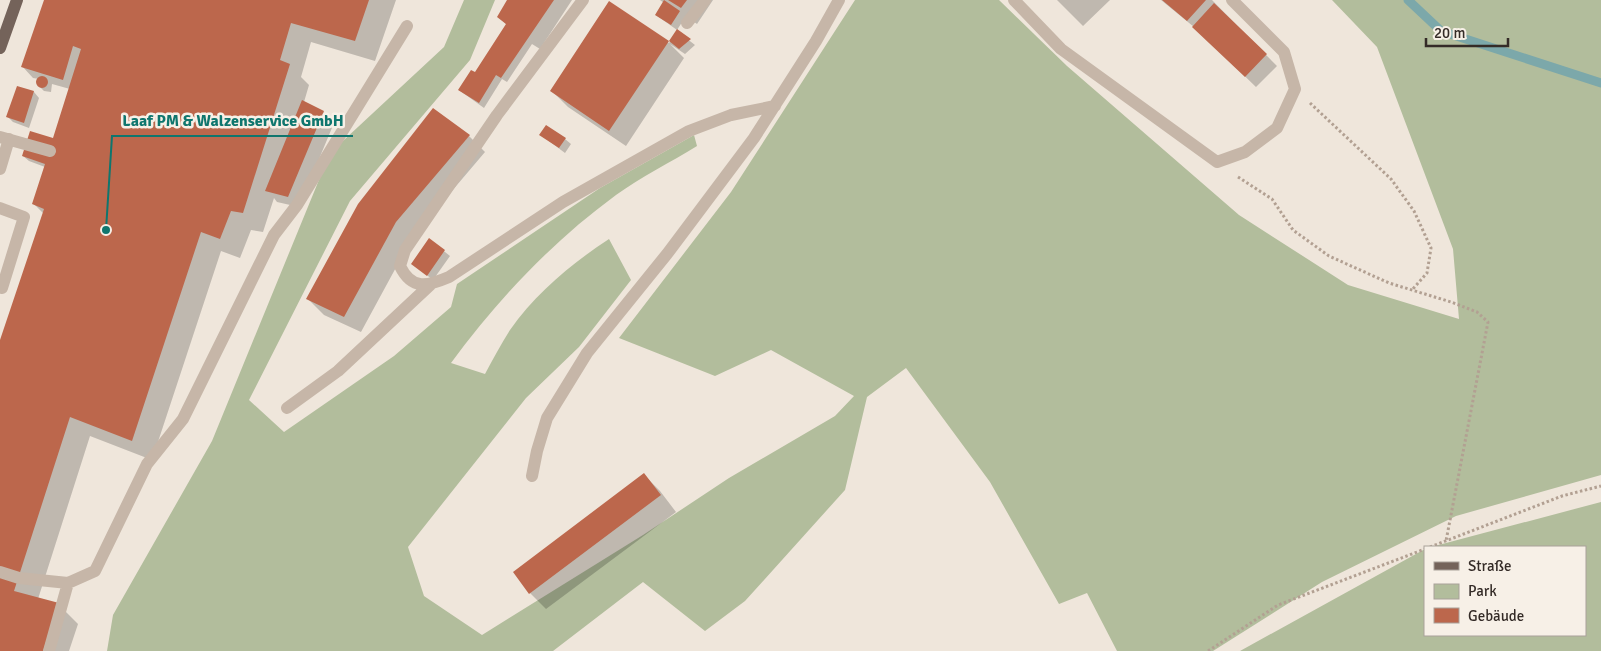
<svg xmlns="http://www.w3.org/2000/svg" width="1601" height="651" viewBox="0 0 1601 651" font-family="Signika,sans-serif">
<style>
.green{fill:#b2bd9c}
.shadow{fill:#0003}
.lines{fill:none;stroke-linecap:round;stroke-linejoin:round}
.stream{stroke:#7ca8aa;stroke-width:9}
.building{fill:#bc674c}
.path{stroke:#b2a092;stroke-width:3;stroke-dasharray:2.5 2.5;stroke-linecap:butt}
.minor{stroke:#c6b6a8;stroke-width:12}
.major{stroke:#74635a;stroke-width:12}
.leader{fill:none;stroke:#0f766e;stroke-width:2}
.callout-dot{fill:#0f766e;stroke:#f7f0e7;stroke-width:2}
.callout-label{font-size:16px;text-anchor:middle;font-weight:bold;fill:#0f766e;stroke:#f7f0e7;stroke-width:5;stroke-linejoin:round;paint-order:stroke}
</style>
<rect width="100%" height="100%" fill="#efe6db"/>
<path class="green" d="M464 0H495L470 60 350 201 249 400 284 432 394 356 451 307 457 284 600 188 694 135 697 146C671 162 641 177 616 195 552 242 498 299 451 363L485 374C493 359 501 344 510 330 536 293 571 264 609 239L631 280 579 347 526 398 408 547 424 596 482 635 643 535 729 478 835 416 854 396 771 350 715 376 619 338 731 192 855 0H999L1067 66 1239 215 1348 285 1459 319 1453 249 1377 47 1332 0H1601V475L1456 516 1322 582 1213 651H1117L1087 593 1059 604 990 482 906 368 867 397 845 490 745 601 705 631 643 582 553 651H107L113 615 212 441 330 153 444 47Z
M1601 502V651H1240L1425 549V635H1585V547H1431Z"/>
<path class="shadow" d="M46 0H396L375 61 311 42 301 77 309 85 304 102 323 112 334 123 299 207 277 202 274 198 263 232 251 230 240 258 221 251 152 460 90 436 38 599 58 604 78 624 69 651H0V344L44 214 34 204 45 167 29 161 23 156 54 140 70 89 52 84 51 92 44 91 38 85 39 79 33 78 22 66Z
M509 0H572L540 49 532 44 507 82 502 79 484 108 459 90 476 74 507 25 499 17Z
M660 0H713L697 24 686 16 677 30 656 15 664 3Z
M1057 0H1110L1083 26Z
M1161 0H1212L1277 66 1256 87 1194 27Z
M609 3 669 43 677 31 695 45 685 54 670 44 684 58 626 146 568 107 552 91Z
M18 87 34 92 39 98 29 128 13 122 8 117Z
M541 135 565 139 571 144 565 153Z
M469 136 485 152 412 238 361 332 324 315 308 299Z
M430 240 450 256 433 280 413 264Z
M644 475 660 491 676 512 546 609 530 593Z"/>
<g class="lines">
<path class="stream" d="M1408 0 1441 31 1601 83"/>
</g>
<path class="building" d="M44 0H369L355 41 291 23 280 60 290 64 243 213 231 211 220 239 201 232 132 441 70 417 14 591 59 603 43 651H0V340L44 209 32 204 45 164 22 156 30 131 53 138 81 49 73 46 63 80 21 67Z
M507 0H554L501 78 496 75 479 103 458 90 471 70 475 72 506 24 497 17Z
M664 0 680 11 671 25 655 15Z
M668 0H687L681 8Z
M1162 0H1206L1187 21Z
M609 1 669 41 677 29 691 39 679 49 669 41 609 131 550 91Z
M1214 3 1267 54 1245 77 1192 27Z
M36 82a6 6 0 1 1 12 0a6 6 0 1 1-12 0Z
M17 86 34 91 24 123 6 117Z
M302 100 324 111 288 197 265 191Z
M433 108 470 135 396 222 344 317 306 299 358 204Z
M546 125 566 138 559 148 539 135Z
M429 238 445 250 427 276 411 264Z
M644 473 661 495 529 594 513 572Z"/>
<g class="lines">
<path class="path" d="M1310 103 1391 179 1414 211 1431 248 1427 273 1412 290
M1238 177 1272 199 1293 230 1329 256 1389 283 1451 302 1477 312 1488 322 1446 541
M1430 547 1562 496 1601 486
M1208 651 1278 605 1425 549"/>
<path class="minor" d="M583 0 497 115 405 250 400 266C412 291 428 286 449 277L563 202 689 131 731 115 775 106
M1014 0 1061 49 1217 162 1245 152 1277 128 1295 89 1284 52 1232 0
M687 23 705 0
M0 137 50 151
M0 169 9 139
M0 208 24 217 2 288 0 287
M287 408 338 371 430 285
M532 476 537 451 547 418 587 353 667 254 754 138 816 41 839 0
M0 572 19 578 68 583 95 571 147 464 183 419 274 235 297 205 407 26
M49 651 68 583"/>
<path class="major" d="M0 48 17 0"/>
</g>
<path class="leader" d="M106 230L112 136H353"/>
<circle class="callout-dot" cx="106" cy="230" r="5"/>
<g class="callout-label">
<text x="233" y="126">Laaf PM &amp; Walzenservice GmbH</text>
</g>
<rect x="1424" y="546" width="162" height="90" fill="#f7f0e7" stroke="#a9a19a"/>
<rect x="1434" y="562" width="25" height="8" fill="#74635a" stroke="#a9a19a"/>
<text x="1468" y="571" font-size="15" fill="#342b27">Straße</text>
<rect x="1434" y="584" width="25" height="15" fill="#b2bd9c" stroke="#a9a19a"/>
<text x="1468" y="596" font-size="15" fill="#342b27">Park</text>
<rect x="1434" y="608" width="25" height="15" fill="#bc674c" stroke="#a9a19a"/>
<text x="1468" y="621" font-size="15" fill="#342b27">Gebäude</text>
<path d="M1426 38v8h82v-8" fill="none" stroke="#342b27" stroke-width="2.5"/>
<text x="1434" y="38" font-size="15" fill="#342b27" stroke="#f7f0e7" stroke-width="4" paint-order="stroke">20 m</text>
</svg>
